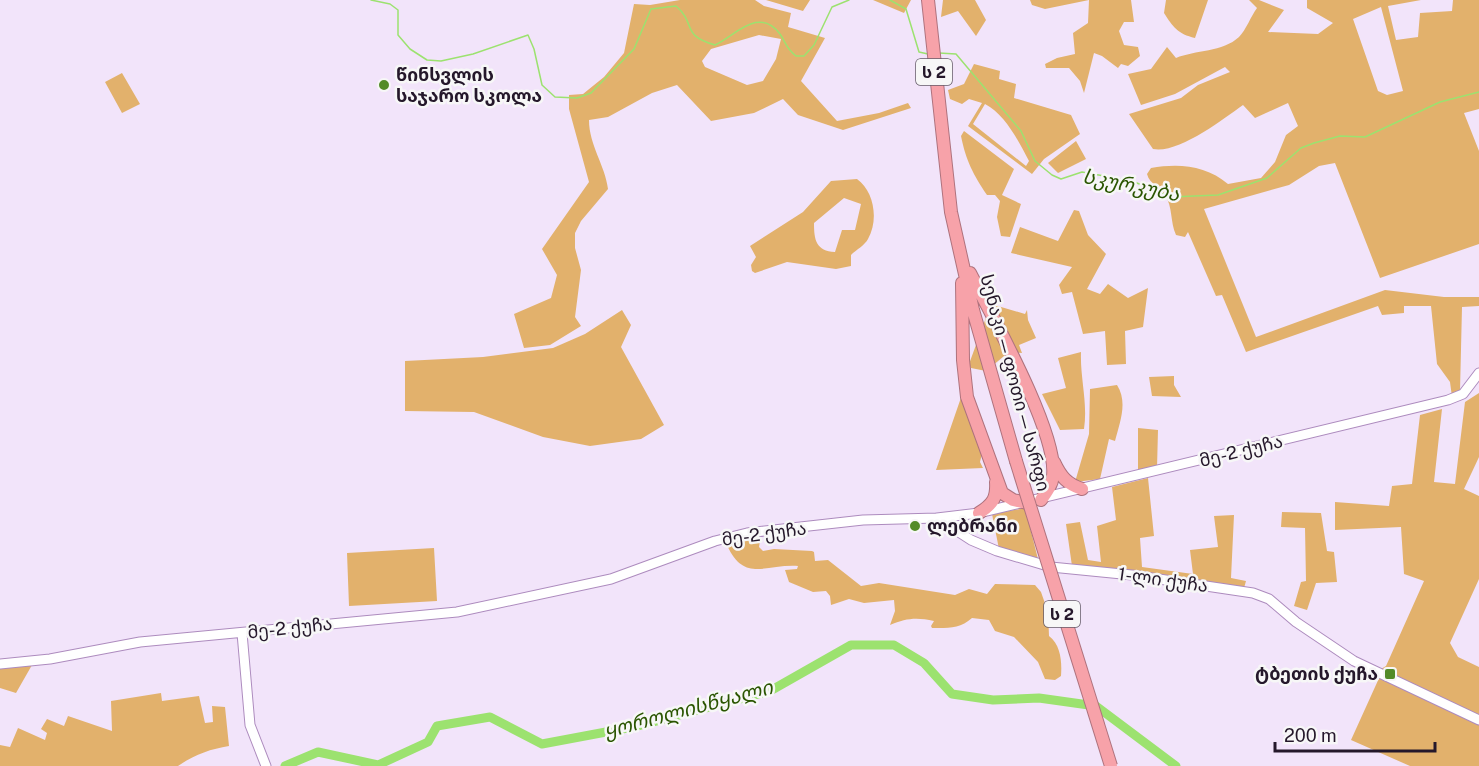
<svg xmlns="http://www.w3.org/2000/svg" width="1479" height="766" viewBox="0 0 1479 766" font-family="'Public Sans','Noto Sans Georgian',sans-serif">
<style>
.green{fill:#e2b16c;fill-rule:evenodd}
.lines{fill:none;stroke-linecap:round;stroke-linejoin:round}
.stream{stroke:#9ce26f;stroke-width:1.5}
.river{stroke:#9ce26f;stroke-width:9}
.secondary-casing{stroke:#ad8bbe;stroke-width:11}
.highway-casing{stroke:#ae727d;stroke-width:14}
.secondary{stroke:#fff;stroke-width:9}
.highway{stroke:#f7a2a9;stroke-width:12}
.highway-bridge-casing{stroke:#ae727d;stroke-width:14;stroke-linecap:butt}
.highway-bridge{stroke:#f7a2a9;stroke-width:12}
.poi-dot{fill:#538b28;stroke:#f7f7f7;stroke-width:2}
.labels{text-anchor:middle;stroke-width:5;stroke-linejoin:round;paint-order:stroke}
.shield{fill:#f7f7f7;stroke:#645b68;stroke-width:1.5}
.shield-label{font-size:16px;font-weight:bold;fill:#25182b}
.poi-label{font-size:18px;font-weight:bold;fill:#25182b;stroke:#f7f7f7;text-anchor:start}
.street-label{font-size:18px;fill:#25182b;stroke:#f7f7f7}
.water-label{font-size:20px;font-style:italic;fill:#2a5501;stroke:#f7f7f7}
</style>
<rect width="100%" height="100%" fill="#f2e4fa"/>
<path class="green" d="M680 0H755L764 6 791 13 788 27 825 38 801 81 837 121 879 113 908 103 911 108 843 130 798 115 783 99 754 113 711 121 677 85 652 93 608 117 589 120C589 145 605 165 608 189L581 221 575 233V248L581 270 575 317 581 326 550 345 524 348 514 314 551 298 557 275 542 249 589 182 569 109V95L583 94 604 77 624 53 634 4 650 5ZM759 35 781 39 776 59 763 81 747 85 705 67 702 61 711 49Z
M766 0H810L803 11Z
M873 0H911L904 13Z
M943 0H975L986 20 976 36 958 11 941 17Z
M1030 0H1131L1134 22H1124L1119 31 1124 45 1138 47 1140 56 1128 66 1121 64 1118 68 1102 56 1094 53 1084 93 1080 81 1069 68H1046L1045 64 1057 58 1075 54 1073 33 1088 23 1089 0 1045 9 1032 5Z
M1166 0H1208L1195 38C1178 34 1173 27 1164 13Z
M1249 0H1259L1284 10 1268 32 1318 34 1333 23 1307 8V0H1421L1388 6 1396 40 1418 37 1420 13 1452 11 1453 0H1479V109L1464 113 1479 151V244L1380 278 1335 163 1319 166 1289 185 1204 209 1256 337 1385 290 1444 297H1479V306L1462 307 1460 391 1452 397 1450 382 1437 364 1431 306H1404V313L1382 315 1378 306 1246 352 1222 295 1216 296 1188 232 1185 237 1176 235C1170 222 1173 207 1165 195 1159 185 1150 185 1147 174L1151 168C1178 163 1206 165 1228 184L1261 178 1275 162 1286 135 1298 126 1288 103 1255 118 1243 105C1222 120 1178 154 1153 149L1129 114 1181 98 1198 85 1230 72 1225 67 1175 94 1141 105 1128 74 1151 69 1167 47 1176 58C1195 50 1223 52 1239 37 1246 30 1251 16 1257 8ZM1381 7 1403 91 1387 95 1378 91 1353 19Z
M974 64 1000 71 999 79 1016 84 1014 98 1071 115 1080 134 1044 159 1032 174 968 126 982 103 969 99 962 104 950 99 948 90 964 84ZM985 104C1005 114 1019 142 1029 161L1026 166 973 124Z
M122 73 140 104 122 113 105 82Z
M964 131 1014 169 1002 195 1021 204 1010 237 1001 236 997 217 1000 201 995 195H987C973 174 966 161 961 136Z
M1076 141 1086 159 1058 173 1048 163Z
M857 179C874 191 879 220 868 239 865 245 856 250 851 255V266L836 269 787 262 755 273 752 271 751 265 756 257 750 246 803 212 831 181ZM844 198 861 204 855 230H842L835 252C816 251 814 240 814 223Z
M1074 210 1079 211 1088 235 1106 254 1087 289 1100 294 1108 284 1128 298 1148 288 1143 327 1125 331 1126 364 1107 365 1105 331 1083 334 1072 292 1062 294 1059 285 1072 267 1011 253 1020 227 1058 241Z
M991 304 1025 314 1027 310 1028 320 1036 338 1019 345 1022 353 1009 352 986 371 971 368 969 364Z
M622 310 631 325 621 347 664 425 641 439 590 446 543 437 474 412 405 411V361L483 357 553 348 585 334Z
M1081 352C1080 378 1088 403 1084 429L1060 430 1042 394 1066 388 1058 358Z
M1174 376V385L1181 397 1152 396 1149 377Z
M1117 385C1128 402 1120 422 1115 441L1109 439 1100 479 1075 482 1089 434 1090 389Z
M965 386 986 437 980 462 983 468 936 470Z
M1479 393V457L1464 489 1479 496V579L1450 643 1458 657 1479 667V720L1376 672 1386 666 1424 581 1404 574 1401 527 1335 530V502L1389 506 1392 486 1412 484 1420 415 1442 409 1434 482 1455 484 1465 402Z
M1138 428 1158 430 1157 468 1138 474Z
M1148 478 1154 536 1140 538 1142 567 1193 574 1190 550 1218 547 1214 516 1234 515 1231 578 1246 581 1244 588 1072 566 1066 524 1080 522 1088 560 1101 562 1097 526 1116 520 1112 487Z
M1025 508 1038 559 999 549 992 514Z
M1282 512 1321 513 1327 551 1334 552 1337 582 1316 583 1307 610 1294 606 1301 582 1306 581 1305 528 1281 527Z
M761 534 759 547 763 551 774 549 812 551 814 552 815 561 828 560 861 586 879 583 955 595 969 589 987 594 995 584 1035 585 1041 592 1048 612 1049 636C1061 645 1062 662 1061 676L1055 680 1045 679 1038 662 1014 637 995 631 989 620 972 618C960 629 948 628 932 628L931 626 934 621C917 617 906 618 890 625L895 611 894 600 864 603 849 599 831 605 830 596 826 591 813 592 789 582 785 570 797 569 798 566C765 564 744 583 727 545Z
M434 548 437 601 349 606 347 553Z
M32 665 16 693 0 688V667Z
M1380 676 1479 724V766H1410L1351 740Z
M161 693 162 701 199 696 205 723 213 722 212 706 225 707 229 746C210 749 194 755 178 766H0V745L10 747 18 728 45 740 47 733 41 729 47 719 64 726 68 716 112 731 111 701Z"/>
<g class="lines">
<path class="stream" d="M371 0 390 4 398 10V35L410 49 427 60 441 61 473 54 528 35 534 49 542 85 555 97 577 98 591 93 634 49 651 9 676 6C697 24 680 35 715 45 736 35 759 6 780 34 787 44 785 47 796 56H804L814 45 832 7 849 0
M890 0 906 9 919 52 928 54
M939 53 956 54 1021 131 1035 161 1052 175 1061 179 1082 172 1132 181 1171 197 1218 195 1267 178 1301 148 1314 143 1340 136 1365 137 1440 102 1479 92"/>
<path class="river" d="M285 766 318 752 378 765 428 742 437 726 490 717 542 744 638 726 770 691 851 645H894L924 663 952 694 993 700 1039 698 1096 706 1176 766"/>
<defs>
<path id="secondary" d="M937 518 971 540 997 551 1051 567 1132 575 1253 593 1269 599 1296 622 1354 661 1479 720
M242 633 250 725 266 766
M0 664 50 659 140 642 457 612 611 579 715 541 747 533 863 520 937 518 979 513 1448 400 1463 394 1479 373"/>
<path id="highway" d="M928 0 951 212 973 310 1016 461
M970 273C992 316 1058 433 1053 476 1052 485 1046 493 1041 500
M962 283 963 360 967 397 1002 493 1013 500 1027 503
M1054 462C1061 477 1067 484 1082 489
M979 513C993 504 997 498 996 482"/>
</defs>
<use href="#secondary" class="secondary-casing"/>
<use href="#highway" class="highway-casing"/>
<use href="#secondary" class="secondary"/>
<use href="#highway" class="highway"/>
<defs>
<path id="highway-bridge" d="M1016 461 1111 766"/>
</defs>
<use href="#highway-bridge" class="highway-bridge-casing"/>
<use href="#highway-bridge" class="highway-bridge"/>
</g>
<g class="poi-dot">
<circle cx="384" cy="85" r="6"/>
<circle cx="915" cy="526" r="6"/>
<rect x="1384" y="668" width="12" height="12" rx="3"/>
</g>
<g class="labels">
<g class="shield">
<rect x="916" y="59" width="36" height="26" rx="4.5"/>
<rect x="1044" y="601" width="36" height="26" rx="4.5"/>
</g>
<g class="shield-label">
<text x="934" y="78">ს 2</text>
<text x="1062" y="620">ს 2</text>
</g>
<g class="poi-label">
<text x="396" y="81">წინსვლის<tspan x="396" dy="21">საჯარო სკოლა</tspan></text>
<text x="927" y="532">ლებრანი</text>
<text x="1378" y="680" text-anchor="end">ტბეთის ქუჩა</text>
</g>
<g class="street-label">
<text transform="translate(1015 383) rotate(75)" y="6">სენაკი — ფოთი — სარფი</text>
<text transform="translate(1241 451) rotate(-14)" y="6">მე-2 ქუჩა</text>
<text transform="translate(764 534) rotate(-8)" y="6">მე-2 ქუჩა</text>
<text transform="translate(1163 580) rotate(8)" y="6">1-ლი ქუჩა</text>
<text transform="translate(290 628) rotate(-6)" y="6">მე-2 ქუჩა</text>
</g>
<g class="water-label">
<text transform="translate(1131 185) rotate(11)" y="7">სკურკუბა</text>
<text transform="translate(688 709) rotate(-15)" y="7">ყოროლისწყალი</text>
</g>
</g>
<path d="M1275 742v9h160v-9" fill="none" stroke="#25182b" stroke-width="3"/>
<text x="1284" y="742" font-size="18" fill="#25182b" stroke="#f7f7f7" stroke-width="4.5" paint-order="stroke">200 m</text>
</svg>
